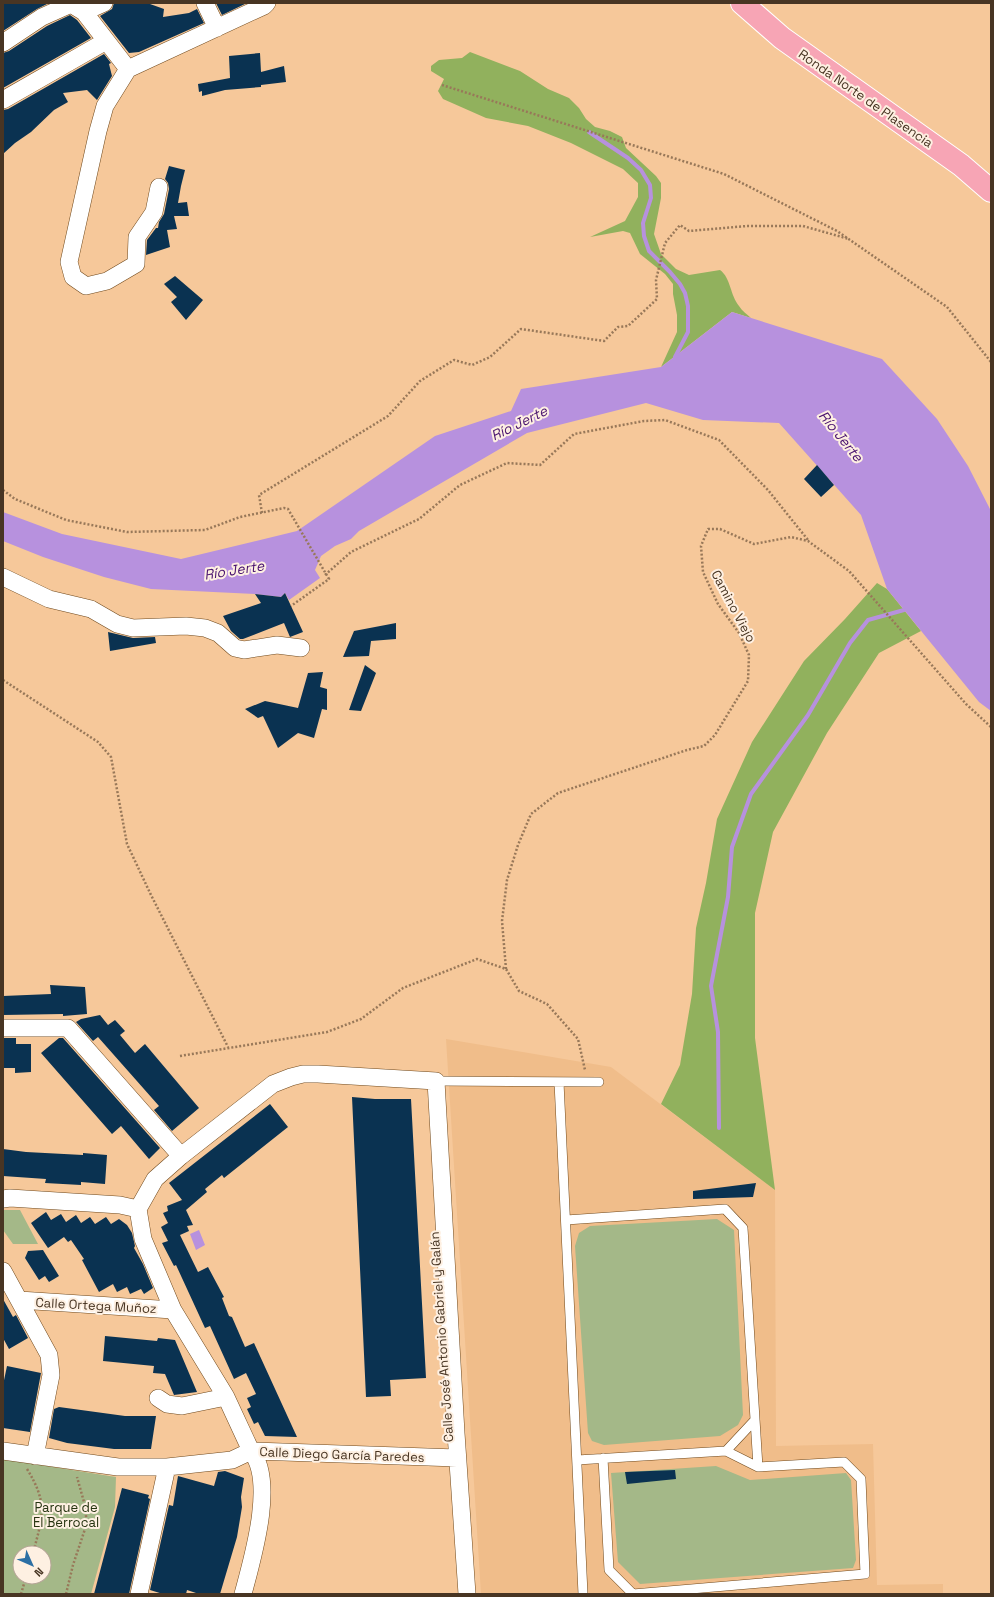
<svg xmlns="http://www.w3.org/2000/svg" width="994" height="1597" viewBox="0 0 994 1597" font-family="'Space Grotesk',sans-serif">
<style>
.built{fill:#f0bd8a}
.green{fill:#a4b888;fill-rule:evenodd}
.forest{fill:#91b15d}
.water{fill:#b791de}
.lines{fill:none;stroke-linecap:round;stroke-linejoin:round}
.stream{stroke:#b791de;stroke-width:4}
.building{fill:#0a3251}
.lane-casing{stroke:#70491c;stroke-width:10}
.street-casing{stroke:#70491c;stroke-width:18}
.highway-casing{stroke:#fff;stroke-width:24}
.path{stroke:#987859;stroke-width:2.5;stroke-dasharray:2 2;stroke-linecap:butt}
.lane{stroke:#fff;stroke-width:9}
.street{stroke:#fff;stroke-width:17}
.highway{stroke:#f7a5b5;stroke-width:22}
.labels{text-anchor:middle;stroke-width:4;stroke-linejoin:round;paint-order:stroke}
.street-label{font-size:13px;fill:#483523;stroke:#fef0e2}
.park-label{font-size:13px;fill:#263310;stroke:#fef0e2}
.water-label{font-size:14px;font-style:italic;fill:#49136f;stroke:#fef0e2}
</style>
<rect width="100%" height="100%" fill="#f6c89a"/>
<path class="built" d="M446 1039 611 1067 775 1190 776 1446 873 1444 877 1585 943 1584V1594H481Z"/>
<path class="green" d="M3 1210H20L38 1244H13L3 1230Z
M717 1219 734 1230 743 1415 738 1425 720 1436 604 1445 592 1441 588 1433 575 1246 579 1233 590 1226Z
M3 1459 116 1477 115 1507 91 1594H3ZM20 1553H44V1577H20Z
M716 1466 750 1480 846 1473 851 1480 856 1560 853 1568 640 1584 618 1562 611 1473Z"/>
<path class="forest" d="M470 52 520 71 548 89 569 98 579 108 586 119 595 127 610 131 622 137 626 148 656 176 661 183V198L654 234 661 254 676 269 689 275 720 270C731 278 730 295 739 306 742 311 747 314 751 318L732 312 661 367 677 332V315L673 294V284L665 274 640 254 630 233 623 231 590 237 625 221 638 197V183L623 169 571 143 528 126 486 118 443 99 438 91 444 79 431 71V66L439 60 462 58Z
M877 583 887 589 921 631 879 653 827 733 773 832 755 913V1038L775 1190 661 1104 680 1065 692 994 696 928 706 883 717 819 752 742 804 661 845 619Z"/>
<path class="water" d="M732 312 882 359 937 419 968 466 991 511V711L979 702 887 589 861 515 779 423 703 420 646 403 527 433 359 531 351 539 335 546 321 556 315 570 320 578 289 600 285 593 281 597 255 594 151 589 104 577 43 557 3 541V512L62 534 181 559 297 531 435 436 511 411 521 389 661 367Z
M199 1230 205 1245 196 1250 190 1234Z"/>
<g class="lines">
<path class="stream" d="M589 132 628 158 641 170 650 185 651 198 643 223 644 236 649 251 670 272 680 284 685 293 688 306V332L675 357
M719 1128 718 1032 711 986 728 897 732 847 751 794 808 715 850 643 868 620 904 610"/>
</g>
<path class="building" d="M3 3H49L37 9 3 31Z
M114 3H150V4L164 9 163 17 189 13 197 9 204 23 139 52 129 53 100 16 112 9Z
M216 3H247L222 15Z
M70 15 77 20 91 38 3 88V53L9 51 47 26Z
M260 53 261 72 284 66 286 82 261 85V87L225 90 202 96V91L199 92 198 84 230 78 229 56Z
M104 54 111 63 109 64 112 76 97 100 87 90 63 93 68 102 54 110 31 132 15 143 3 154V110L8 109Z
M169 166 185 170 181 186 178 203 187 202 189 216H174L177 229 167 230 170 247 146 255 147 240 156 228H158L159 222 164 214 169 189 168 183 165 179Z
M175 276 203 300 186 320 171 302 177 297 164 284Z
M817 465 834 485 821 497 804 479Z
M285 593 303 632 290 637 284 623 243 639H240L231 631 223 616 261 603 255 594 281 597Z
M396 623V639L371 641 369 656 343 657 354 631Z
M108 632 133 638 155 637 156 643 110 651Z
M365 665 376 673 361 711 349 710Z
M323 672 320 687 327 689V710L322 709 314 738 298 733 278 748 263 716 258 718 245 709 265 701 298 708 308 673Z
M50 985 85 987 87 1014 63 1016V1014L3 1015V996L51 994Z
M100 1015 108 1025 115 1020 125 1031 120 1035 135 1053 145 1044 199 1108 172 1131 154 1110 159 1106 98 1037 93 1041 76 1022 81 1019Z
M3 1038H16V1044H31V1072L15 1073V1068H3Z
M59 1038H63L160 1148 149 1159 121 1126 112 1134 41 1053Z
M352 1097 375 1099H411L426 1378 390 1380 391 1396 366 1397Z
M270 1104 288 1127 224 1178 222 1175 205 1189 207 1192 186 1210 193 1225 187 1226 189 1231 180 1235 198 1272 208 1267 224 1297 222 1298 229 1316 232 1317 245 1347 254 1343 297 1437 265 1436 258 1422 254 1424 247 1409 251 1407 247 1398 256 1394 246 1373 234 1379 210 1326 205 1328 176 1265 174 1266 162 1243 168 1241 161 1227 168 1223 163 1213 168 1211 167 1206 182 1200 169 1183Z
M3 1149 26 1152 83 1155V1153L107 1155 105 1184 81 1182V1185L45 1183 46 1179 3 1176Z
M756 1183 753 1197 693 1199V1191Z
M46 1212 51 1220 61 1214 66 1222 76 1215 81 1223 90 1217 95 1224 106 1217 111 1224 119 1219 127 1225 132 1233 135 1246 134 1248 143 1264 153 1288 144 1294 141 1289 130 1294 127 1287 117 1292 113 1284 99 1292 82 1260 84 1259 71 1240 68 1242 64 1237 48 1248 31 1223Z
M43 1250 59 1276 49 1282 45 1276 39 1280 25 1258 28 1251Z
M3 1299 13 1317 16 1315 28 1338 9 1349 3 1338Z
M105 1336 157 1341 158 1338 175 1340 197 1392 174 1395 165 1374 153 1373 154 1366 103 1361Z
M7 1366 41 1373 30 1432 3 1428V1385Z
M59 1407 125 1416H156L151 1449H114L67 1443 49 1438 54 1409Z
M675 1470 676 1479 627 1484 625 1472Z
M225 1471 244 1478 241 1497 242 1507 237 1537 220 1594H199L187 1590 186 1594H163L150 1590 169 1505 173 1506 178 1476 214 1486 218 1472Z
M122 1488 149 1495 148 1498 150 1499 129 1594H94Z"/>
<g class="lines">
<defs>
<path id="lane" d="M436 1081 599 1082
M559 1082 583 1594
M566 1220 725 1209 743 1228 758 1467
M726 1451 754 1421
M577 1460 726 1451 758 1467 844 1462 861 1479 865 1574 633 1594 609 1570 603 1458"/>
<path id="street" d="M205 3 217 28
M84 12 104 3
M3 43 42 17 71 4 84 12 128 69 264 6 267 3
M128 69 105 106 98 131 69 262 73 277 86 286 107 281 136 264 137 237 154 212 159 187
M3 100 106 41
M3 577 49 599 91 609 117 624 133 628 186 626 205 628 218 633 235 648 244 650 277 645 301 648
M3 1028H68L181 1156
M3 1199 10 1198 120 1205 138 1209
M3 1271 49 1355 51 1375 35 1456
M19 1300 173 1310
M158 1398 167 1404 182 1406 226 1397
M3 1451 118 1467H167L232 1460 251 1451 457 1458
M139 1594 167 1467
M243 1594C252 1560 276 1481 251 1451L226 1397 173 1310 143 1239 138 1209 155 1179 181 1156 273 1084 291 1077 303 1074H318L436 1081 456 1433 467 1594"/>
<path id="highway" d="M742 3 782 38 961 165 991 191"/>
</defs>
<use href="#lane" class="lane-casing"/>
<use href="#street" class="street-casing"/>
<use href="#highway" class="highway-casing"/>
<path class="path" d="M442 85 724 174 837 231 947 307 991 362
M3 490 15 499 66 520 127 532 205 530 240 517 284 508 288 509 329 579 291 606
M262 513 259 495 388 416 420 381 454 360 472 365 490 357 521 329 604 341 618 327 628 326 657 299 656 280 665 243 680 225 689 231 747 226H803L849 239
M325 575 351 552 419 519 460 485 507 463 540 465 574 434 644 421 665 420 719 440 768 490 808 540
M3 680 98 742 111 757 127 844 151 895 228 1047
M506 969 502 921 507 880 518 845 531 814 558 793 687 750 704 746 715 735 748 681 749 655 739 633 718 604 703 572 701 546 708 529H720L754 544 791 537 808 541 849 571 966 704 991 727
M180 1056 327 1032 361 1019 403 988 477 959 506 969 519 991 547 1004 578 1039 585 1070
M27 1469C48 1503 43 1516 33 1553
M21 1594 26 1577
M66 1594 73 1565 87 1523 84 1502 77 1477"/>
<use href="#lane" class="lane"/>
<use href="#street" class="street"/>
<use href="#highway" class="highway"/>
</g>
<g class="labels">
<g class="street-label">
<text transform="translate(866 98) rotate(35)" y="5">Ronda Norte de Plasencia</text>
<text transform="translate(734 606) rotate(62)" y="5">Camino Viejo</text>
<text transform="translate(96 1305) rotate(3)" y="5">Calle Ortega Muñoz</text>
<text transform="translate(441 1337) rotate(-94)" y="5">Calle José Antonio Gabriel y Galán</text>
<text transform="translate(342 1454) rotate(2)" y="5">Calle Diego García Paredes</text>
</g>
<g class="park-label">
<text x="66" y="1512">Parque de<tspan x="66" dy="15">El Berrocal</tspan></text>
</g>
<g class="water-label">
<text transform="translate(519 423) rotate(-26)" y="5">Río Jerte</text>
<text transform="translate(841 436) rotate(51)" y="5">Río Jerte</text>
<text transform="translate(234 570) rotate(-9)" y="5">Río Jerte</text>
</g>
</g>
<rect width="994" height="1597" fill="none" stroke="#483523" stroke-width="8"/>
<g transform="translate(32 1565) rotate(135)"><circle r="19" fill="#fef0e2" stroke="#b5a596"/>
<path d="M0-3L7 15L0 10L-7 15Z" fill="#2c6fa4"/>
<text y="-6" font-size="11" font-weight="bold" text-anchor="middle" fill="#483523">N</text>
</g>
</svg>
